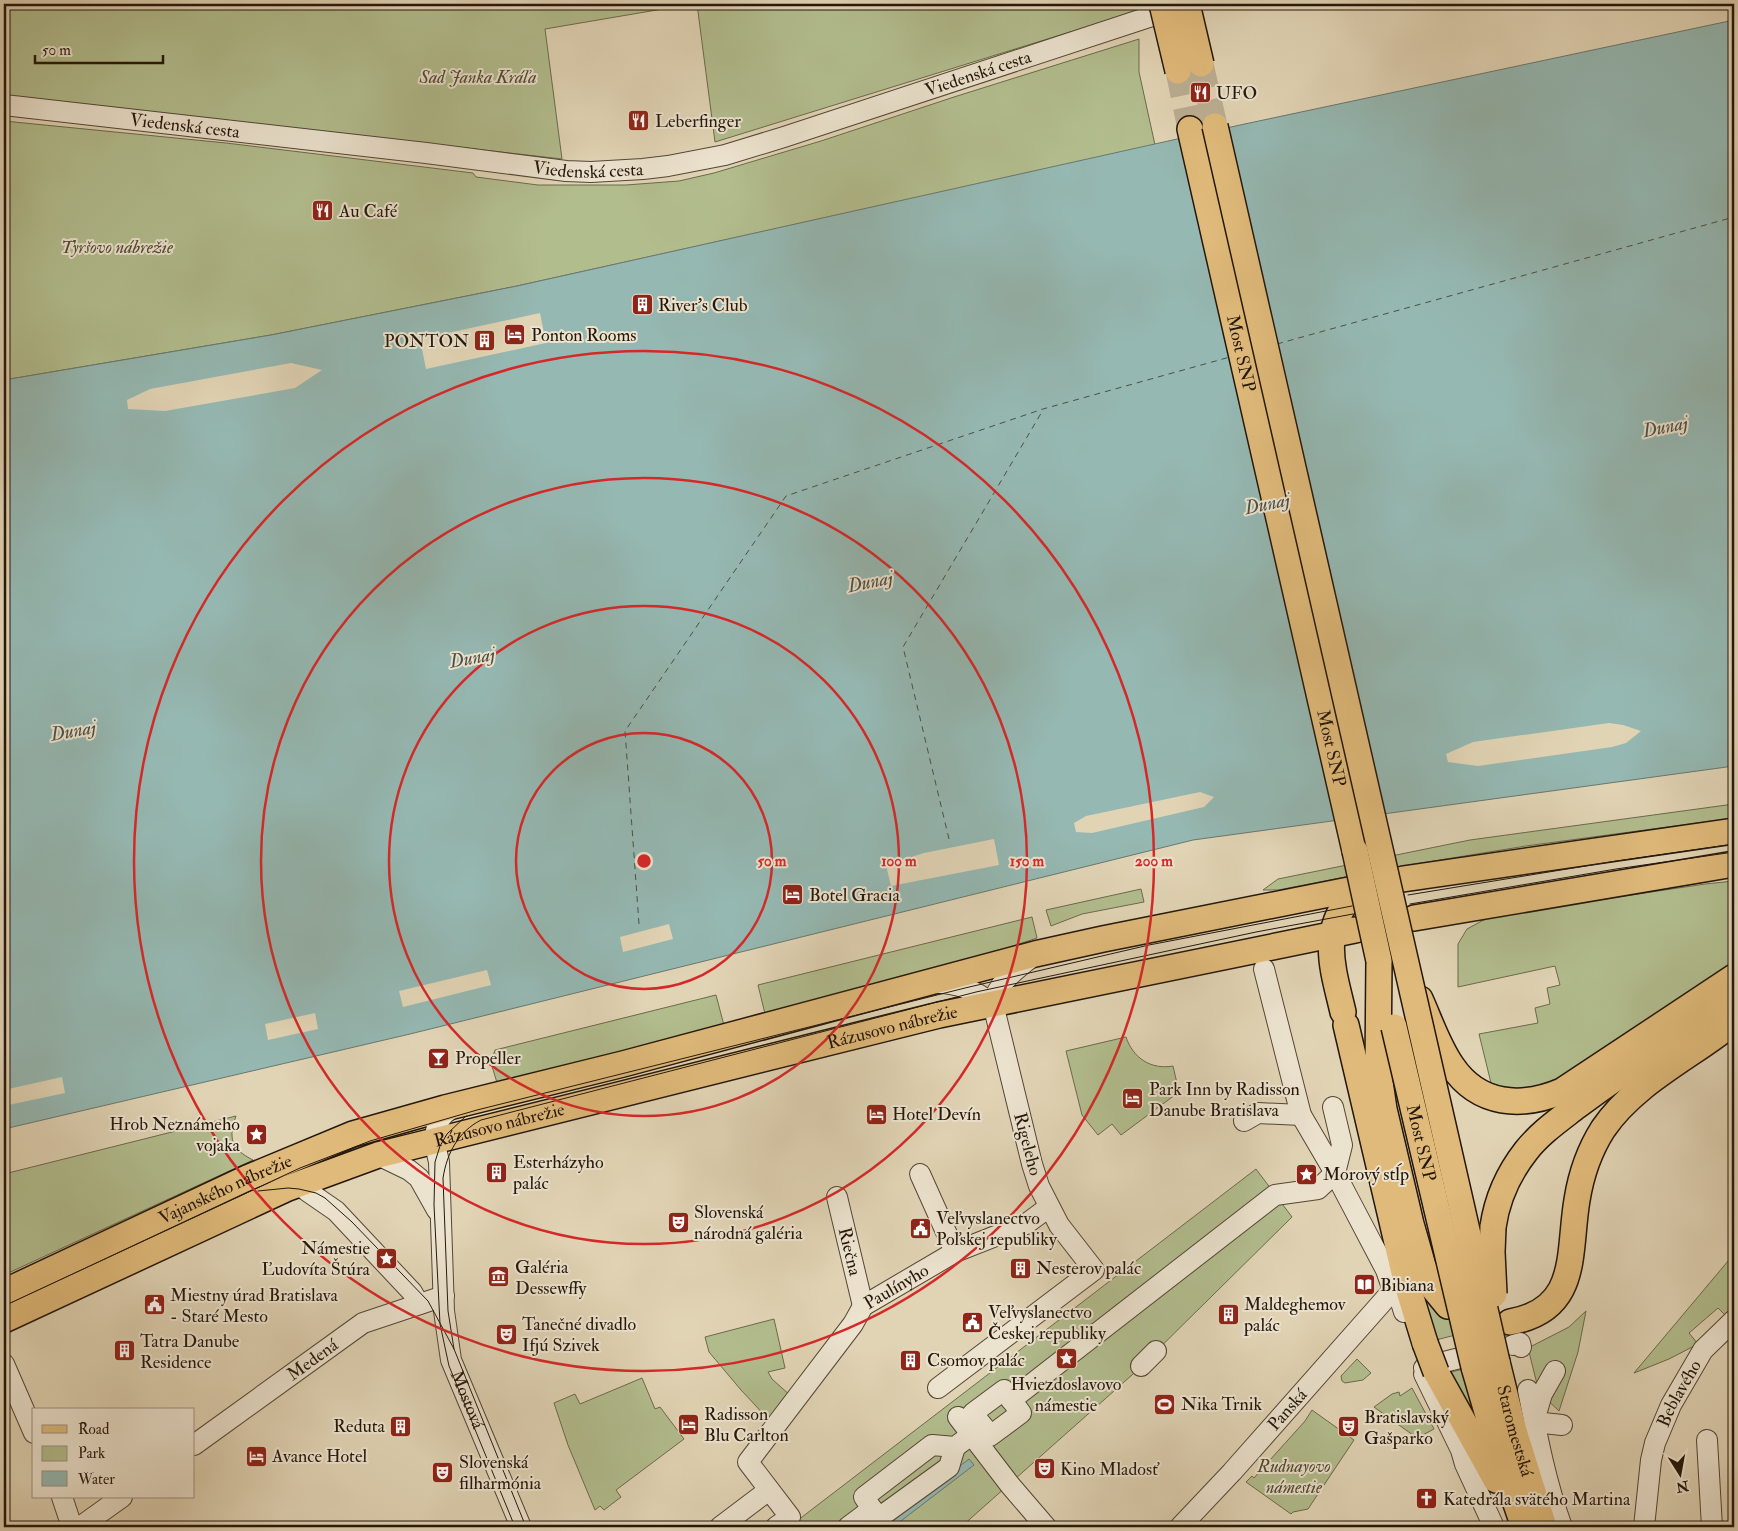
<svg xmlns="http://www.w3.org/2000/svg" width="1738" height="1531" viewBox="0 0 1738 1531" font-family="'IM FELL Double Pica',serif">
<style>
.green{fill:#b2bd8e;stroke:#6b6a4c}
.water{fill:#95b8b2;stroke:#68786f}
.pier{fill:#e1d4b5}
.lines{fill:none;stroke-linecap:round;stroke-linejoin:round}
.ferry{stroke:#4c4f45;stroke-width:1;stroke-dasharray:6 5;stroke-linecap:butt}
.major-tunnel{stroke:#bbae93;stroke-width:25;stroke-dasharray:25 12;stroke-linecap:butt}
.minor-casing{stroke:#534636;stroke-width:22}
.major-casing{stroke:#24170b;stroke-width:28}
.minor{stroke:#ece3cf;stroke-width:20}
.major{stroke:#e0ba7a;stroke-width:25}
.tram{stroke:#24170b;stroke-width:1}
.major-bridge-casing{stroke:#24170b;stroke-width:28;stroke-linecap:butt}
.major-bridge{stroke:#e0ba7a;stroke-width:25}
.ring{fill:none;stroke:#d62828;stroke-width:2.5}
.labels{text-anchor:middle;stroke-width:4;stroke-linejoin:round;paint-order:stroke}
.street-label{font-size:18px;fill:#24170b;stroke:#ece3cf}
.park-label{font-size:18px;font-style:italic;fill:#4f4932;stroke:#ece3cf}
.poi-label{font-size:18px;fill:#24170b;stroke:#ece3cf;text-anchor:start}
.water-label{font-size:19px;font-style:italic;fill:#4c4f45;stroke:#ece3cf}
.centre{fill:#d62828;stroke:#ece3cf;stroke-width:2.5}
.ring-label{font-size:15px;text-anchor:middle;font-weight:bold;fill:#d62828;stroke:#ece3cf;stroke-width:4;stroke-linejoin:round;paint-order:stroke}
</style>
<rect width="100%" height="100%" fill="#e1d4b5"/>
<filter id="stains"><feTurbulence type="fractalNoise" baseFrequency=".004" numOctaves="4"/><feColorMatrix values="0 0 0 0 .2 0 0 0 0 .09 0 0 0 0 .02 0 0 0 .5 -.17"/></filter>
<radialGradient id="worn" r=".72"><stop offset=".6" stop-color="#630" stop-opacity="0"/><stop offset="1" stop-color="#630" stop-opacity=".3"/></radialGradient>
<path class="green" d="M4 4H692L545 29 562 159 4 95Z
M697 4H1139L1141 10 715 142Z
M1139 39V72L1155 145 517 286 271 335 4 380V121L226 143 473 173 476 177 538 185H626L679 181 714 173 821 141 954 97Z
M1734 804V818L1526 846 1403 866 1278 890H1263L1278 879 1470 840Z
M1734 881V967L1569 1079 1519 1092 1491 1083 1479 1034 1538 1023 1535 1008 1550 1004 1547 988 1560 985 1555 966 1458 987V944L1467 929 1491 916 1705 884Z
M1141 889 1144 902 1082 914 1051 926 1046 910Z
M1032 917 1037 938 909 981 766 1018 758 985Z
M716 995 725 1029 498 1086 491 1063 495 1050Z
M1126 1037C1133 1058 1151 1070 1173 1066L1179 1092 1121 1135 1112 1124 1098 1135 1082 1115 1066 1051Z
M236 1116C228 1138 231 1149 253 1160L4 1275V1174Z
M1256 1169 1292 1217 1132 1375 961 1527H789Z
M1734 1254V1311L1727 1317 1718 1308 1689 1333 1698 1344 1669 1359 1634 1373Z
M1414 1270 1436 1309 1467 1332 1436 1340Z
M1586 1311 1578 1352 1559 1411 1539 1392 1528 1348 1569 1327Z
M774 1319 785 1368 768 1372 772 1379 792 1397 769 1420 741 1390 709 1352 705 1337Z
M1357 1359 1371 1373 1363 1380 1345 1383 1342 1381 1341 1376Z
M1463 1369 1476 1428 1447 1373Z
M642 1378 655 1409 660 1407 684 1439 616 1490 621 1497 604 1510 600 1506 595 1510 568 1445 554 1403 575 1394 580 1404Z
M1412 1388 1434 1429 1417 1438 1374 1407 1392 1394 1399 1392 1400 1396Z
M1734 1403V1527H1730L1732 1420Z
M1312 1410 1354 1440 1308 1509 1293 1512 1291 1514 1246 1482 1252 1476 1254 1478 1261 1470 1305 1421Z"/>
<path class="water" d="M1734 20V766L1193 840 410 1034 4 1129V380L271 335 517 286 1240 125Z
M969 1459 974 1465 893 1527H879Z"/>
<path class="pier" d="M540 313 546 343 426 369 420 339Z
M291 363 322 370 295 388 165 411 128 409 127 400 150 389Z
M1609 723 1623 725 1641 731 1626 743 1612 747 1478 766 1448 762 1446 754 1473 742Z
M1200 792 1214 797 1204 807 1092 833 1076 832 1074 823 1086 816Z
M994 839 999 865 891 886 886 865 924 853Z
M669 924 673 939 623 952 620 937Z
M487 970 491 985 403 1007 399 991Z
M315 1013 318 1029 268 1040 265 1024Z
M62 1077 65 1093 4 1106V1090Z"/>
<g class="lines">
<path class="ferry" d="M1277 344 1734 217
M949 839 903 647 1043 410
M639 924 625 731 786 496 1043 409 1230 357"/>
<path class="major-tunnel" d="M1201 64 1215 126
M1178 71 1190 129"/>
<defs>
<g id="minor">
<path id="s1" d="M4 105 426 153 566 171 591 172 643 169 668 166 725 155 784 137 1152 16"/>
<path d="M1264 969 1301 1115 1335 1173 1386 1270 1393 1290 1397 1289 1404 1312"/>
<path d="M935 983C958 982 975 991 993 1004"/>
<path id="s2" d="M455 1106 444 1114 438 1122 434 1140 439 1162 444 1311 451 1360 521 1527"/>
<path d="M1244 1121 1258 1113 1301 1115"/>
<path d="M378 1155 409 1170 419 1178 437 1210"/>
<path d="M920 1174 955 1252"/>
<path d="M300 1184 307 1191 336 1211 412 1292 419 1304"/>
<path id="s3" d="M837 1197 863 1306"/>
<path d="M1513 1345 1520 1343 1521 1347"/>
<path d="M1444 1362 1460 1358"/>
<path d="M4 1364 34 1433"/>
<path d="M1141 1366 1156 1351"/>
<path d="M1424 1368 1427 1374H1424L1461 1450 1465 1464 1494 1527"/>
<path d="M938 1388 1094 1270 1059 1225 1039 1186 1032 1164 993 1004C998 981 1016 970 1033 956"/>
<path d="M1004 1390 1021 1413 990 1436 973 1413Z"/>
<path d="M1528 1390C1537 1436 1546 1483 1562 1527"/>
<path d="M1011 1400 1275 1195 1318 1189 1335 1173 1342 1145 1333 1107"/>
<path d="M958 1417 1010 1485 1046 1527"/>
<path d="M1535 1418 1542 1394 1555 1371"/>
<path d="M1534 1422 1562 1425"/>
<path d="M1707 1440 1712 1527"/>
<path id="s4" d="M194 1445 363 1323 444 1296"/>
<path d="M62 1497 72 1527"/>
<path d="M872 1509 880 1517 949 1467 955 1447"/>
<path d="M80 1527 122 1497"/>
<path d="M720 1527 769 1490"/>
<path id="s5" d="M776 1527 790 1517 748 1462 853 1324 863 1306 955 1252 1026 1224 1049 1207"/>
<path d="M848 1527 872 1509 864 1497 932 1445 955 1447 983 1426"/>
<path id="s6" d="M1180 1527 1232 1472 1393 1290"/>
<path id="s7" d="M1644 1527 1651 1460 1655 1443 1671 1405 1703 1350 1734 1320"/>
</g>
<g id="major">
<path id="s8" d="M1190 129 1355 851"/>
<path d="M1403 879 1734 831"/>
<path d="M1414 918 1734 864"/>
<path d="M1379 961 1378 1068 1384 1109 1411 1224 1423 1266 1434 1289 1448 1306"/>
<path d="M1420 999C1430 1021 1438 1046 1452 1066 1479 1106 1522 1108 1562 1091L1734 977"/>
<path d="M1343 1012C1333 969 1320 935 1350 897"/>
<path d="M1346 1025 1406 1281 1425 1343"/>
<path d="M1493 1227C1497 1199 1508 1174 1526 1151 1540 1133 1559 1120 1577 1106 1627 1069 1680 1034 1734 1005"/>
<path id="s9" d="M4 1292 247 1178 353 1134 445 1108 623 1064 1035 954 1103 939 1349 890"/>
<path id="s10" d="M4 1320 288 1188 378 1155 939 1015 1355 930"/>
<path d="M1510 1322C1580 1310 1568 1253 1577 1200 1581 1175 1589 1151 1603 1129 1635 1082 1691 1057 1734 1022"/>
<path id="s11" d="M1497 1362 1514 1431 1544 1527"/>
<path d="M1474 1367 1500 1457 1524 1527"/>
<path d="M1436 1372 1496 1480"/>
</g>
</defs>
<use href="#minor" class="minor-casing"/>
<use href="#major" class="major-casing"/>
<use href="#minor" class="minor"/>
<use href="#major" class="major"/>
<path class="tram" d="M1408 895 1616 861 1734 844
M1410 904 1616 869 1734 852
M466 1116 447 1134 440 1146 435 1162 434 1205 440 1324 449 1366 515 1527
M258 1191 288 1188 299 1189 316 1193 325 1198 352 1222 428 1301 454 1349 526 1527
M4 1306 300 1168 370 1141 477 1110 965 988 1149 945 1352 906
M454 1349 448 1311 443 1178C447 1153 458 1132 481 1120L976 992 1256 932 1353 914"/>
<defs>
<g id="major-bridge">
<path d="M1162 4 1178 71"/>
<path d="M1187 4 1201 64"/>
<path d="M1215 126 1497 1362"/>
<path d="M1355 851 1379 961"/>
<path id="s12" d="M1394 1027 1474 1367"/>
<path d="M1493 1227 1492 1252 1494 1294"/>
<path d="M1425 1343 1436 1372"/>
</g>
</defs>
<use href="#major-bridge" class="major-bridge-casing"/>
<use href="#major-bridge" class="major-bridge"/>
</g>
<g class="ring">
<circle cx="644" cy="861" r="128"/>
<circle cx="644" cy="861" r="255"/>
<circle cx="644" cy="861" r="383"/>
<circle cx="644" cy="861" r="510"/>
</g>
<defs>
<symbol id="restaurant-square" viewBox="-11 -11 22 22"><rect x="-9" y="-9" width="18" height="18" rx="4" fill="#8f2418" stroke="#ece3cf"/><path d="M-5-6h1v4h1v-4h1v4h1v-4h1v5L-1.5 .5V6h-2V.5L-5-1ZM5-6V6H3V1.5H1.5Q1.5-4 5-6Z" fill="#fff"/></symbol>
<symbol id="building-square" viewBox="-11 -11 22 22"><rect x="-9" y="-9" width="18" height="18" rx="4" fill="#8f2418" stroke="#ece3cf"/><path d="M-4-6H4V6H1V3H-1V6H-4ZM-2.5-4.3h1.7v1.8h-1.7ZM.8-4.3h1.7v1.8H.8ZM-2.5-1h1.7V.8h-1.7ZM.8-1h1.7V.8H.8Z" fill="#fff"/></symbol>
<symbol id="hotel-square" viewBox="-11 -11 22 22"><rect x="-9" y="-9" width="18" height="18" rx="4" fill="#8f2418" stroke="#ece3cf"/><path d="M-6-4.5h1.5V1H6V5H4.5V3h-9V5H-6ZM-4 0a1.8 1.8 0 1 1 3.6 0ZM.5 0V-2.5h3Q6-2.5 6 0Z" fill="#fff"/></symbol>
<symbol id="bar-square" viewBox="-11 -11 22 22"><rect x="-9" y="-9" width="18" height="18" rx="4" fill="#8f2418" stroke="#ece3cf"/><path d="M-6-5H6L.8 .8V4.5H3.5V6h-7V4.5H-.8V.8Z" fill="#fff"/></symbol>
<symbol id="sight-square" viewBox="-11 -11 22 22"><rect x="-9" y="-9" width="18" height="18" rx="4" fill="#8f2418" stroke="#ece3cf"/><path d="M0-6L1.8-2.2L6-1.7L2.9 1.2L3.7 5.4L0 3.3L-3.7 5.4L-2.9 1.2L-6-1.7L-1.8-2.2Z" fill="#fff"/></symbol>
<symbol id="theatre-square" viewBox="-11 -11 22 22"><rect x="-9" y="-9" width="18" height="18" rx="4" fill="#8f2418" stroke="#ece3cf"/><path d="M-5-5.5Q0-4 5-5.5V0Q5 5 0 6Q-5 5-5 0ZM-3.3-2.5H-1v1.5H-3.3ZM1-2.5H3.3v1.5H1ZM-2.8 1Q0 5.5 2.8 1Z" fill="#fff"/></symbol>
<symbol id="civic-square" viewBox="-11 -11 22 22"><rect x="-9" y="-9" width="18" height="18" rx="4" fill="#8f2418" stroke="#ece3cf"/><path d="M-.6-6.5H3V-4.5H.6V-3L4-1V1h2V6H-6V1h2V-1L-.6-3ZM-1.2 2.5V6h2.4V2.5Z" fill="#fff"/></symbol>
<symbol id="museum-square" viewBox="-11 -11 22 22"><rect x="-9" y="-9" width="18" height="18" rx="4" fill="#8f2418" stroke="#ece3cf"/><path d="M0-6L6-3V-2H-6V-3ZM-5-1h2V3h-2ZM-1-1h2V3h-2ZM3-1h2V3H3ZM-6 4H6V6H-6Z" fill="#fff"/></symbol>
<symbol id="library-square" viewBox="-11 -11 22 22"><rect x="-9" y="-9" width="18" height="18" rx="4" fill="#8f2418" stroke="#ece3cf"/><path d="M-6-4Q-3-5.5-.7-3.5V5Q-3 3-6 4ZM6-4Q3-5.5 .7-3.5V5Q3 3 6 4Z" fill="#fff"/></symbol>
<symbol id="stadium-square" viewBox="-11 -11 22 22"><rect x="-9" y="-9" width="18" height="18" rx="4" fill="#8f2418" stroke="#ece3cf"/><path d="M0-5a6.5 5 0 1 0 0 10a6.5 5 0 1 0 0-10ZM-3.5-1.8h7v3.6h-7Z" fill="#fff"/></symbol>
<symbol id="church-square" viewBox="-11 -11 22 22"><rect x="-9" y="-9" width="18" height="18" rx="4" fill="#8f2418" stroke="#ece3cf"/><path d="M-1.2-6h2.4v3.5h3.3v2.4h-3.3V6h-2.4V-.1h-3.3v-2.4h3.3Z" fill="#fff"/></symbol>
</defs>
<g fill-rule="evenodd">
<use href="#restaurant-square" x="1188" y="80" width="25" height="25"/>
<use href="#restaurant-square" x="626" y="108" width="25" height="25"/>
<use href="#restaurant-square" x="310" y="198" width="25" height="25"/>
<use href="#building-square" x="630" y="292" width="25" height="25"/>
<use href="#hotel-square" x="502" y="322" width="25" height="25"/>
<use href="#building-square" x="472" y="328" width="25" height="25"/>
<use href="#hotel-square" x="780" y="882" width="25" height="25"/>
<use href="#bar-square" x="426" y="1046" width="25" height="25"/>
<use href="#hotel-square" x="1120" y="1086" width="25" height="25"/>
<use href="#hotel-square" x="864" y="1102" width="25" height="25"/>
<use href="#sight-square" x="244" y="1122" width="25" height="25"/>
<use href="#building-square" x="484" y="1160" width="25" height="25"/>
<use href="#sight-square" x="1294" y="1162" width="25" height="25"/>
<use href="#theatre-square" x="666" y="1210" width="25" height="25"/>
<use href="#civic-square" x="908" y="1216" width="25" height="25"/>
<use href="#sight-square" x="374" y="1246" width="25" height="25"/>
<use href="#building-square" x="1008" y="1256" width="25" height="25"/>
<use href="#museum-square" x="486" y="1264" width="25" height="25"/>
<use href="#library-square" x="1352" y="1272" width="25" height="25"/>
<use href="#civic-square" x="142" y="1292" width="25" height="25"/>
<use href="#building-square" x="1216" y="1302" width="25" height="25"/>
<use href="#civic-square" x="960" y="1310" width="25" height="25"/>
<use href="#theatre-square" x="494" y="1322" width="25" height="25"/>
<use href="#building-square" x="112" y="1338" width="25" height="25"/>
<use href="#sight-square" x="1054" y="1346" width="25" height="25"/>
<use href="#building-square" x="898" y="1348" width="25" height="25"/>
<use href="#stadium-square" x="1152" y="1392" width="25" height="25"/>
<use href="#hotel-square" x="676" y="1412" width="25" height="25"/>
<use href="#building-square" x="388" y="1414" width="25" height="25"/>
<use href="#theatre-square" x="1336" y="1414" width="25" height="25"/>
<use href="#hotel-square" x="244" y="1444" width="25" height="25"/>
<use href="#theatre-square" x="1032" y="1456" width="25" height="25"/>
<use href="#theatre-square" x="430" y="1460" width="25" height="25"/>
<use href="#church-square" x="1414" y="1486" width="25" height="25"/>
</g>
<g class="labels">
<g class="street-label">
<text dy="6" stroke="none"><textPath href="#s1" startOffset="992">Viedenská cesta</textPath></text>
<text dy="6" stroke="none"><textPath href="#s1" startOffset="182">Viedenská cesta</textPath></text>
<text dy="6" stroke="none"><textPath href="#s1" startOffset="588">Viedenská cesta</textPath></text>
<text dy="6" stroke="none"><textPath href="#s8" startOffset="230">Most SNP</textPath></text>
<text dy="6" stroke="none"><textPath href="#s8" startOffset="635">Most SNP</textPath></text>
<text dy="6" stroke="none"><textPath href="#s10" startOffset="939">Rázusovo nábrežie</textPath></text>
<text dy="6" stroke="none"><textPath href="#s10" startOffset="534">Rázusovo nábrežie</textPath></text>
<text dy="6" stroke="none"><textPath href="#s12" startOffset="119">Most SNP</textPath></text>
<text transform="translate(1028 1144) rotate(75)" y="6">Rigeleho</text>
<text dy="6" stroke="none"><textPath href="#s9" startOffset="244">Vajanského nábrežie</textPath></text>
<text dy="6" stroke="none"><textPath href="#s3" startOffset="56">Riečna</textPath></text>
<text dy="6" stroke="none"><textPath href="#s5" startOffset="319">Paulínyho</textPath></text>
<text dy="6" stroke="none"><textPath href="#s4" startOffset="146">Medená</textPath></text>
<text dy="6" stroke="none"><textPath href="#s7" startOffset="140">Beblavého</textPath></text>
<text dy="6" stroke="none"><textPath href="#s2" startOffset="306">Mostová</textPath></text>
<text dy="6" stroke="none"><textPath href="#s6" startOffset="159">Panská</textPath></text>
<text dy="6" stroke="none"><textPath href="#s11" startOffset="71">Staromestská</textPath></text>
</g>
<g class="park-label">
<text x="478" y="83">Sad Janka Kráľa</text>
<text x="117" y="253">Tyršovo nábrežie</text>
<text x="1294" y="1472">Rudnayovo<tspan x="1294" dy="21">námestie</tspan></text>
</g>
<g class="poi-label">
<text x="1216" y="99">UFO</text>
<text x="655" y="127">Leberfinger</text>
<text x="339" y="217">Au Café</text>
<text x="658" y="311">River's Club</text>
<text x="531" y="341">Ponton Rooms</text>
<text x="469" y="347" text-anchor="end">PONTON</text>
<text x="809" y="901">Botel Gracia</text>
<text x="455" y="1064">Propeller</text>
<text x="1149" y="1095">Park Inn by Radisson<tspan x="1149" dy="21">Danube Bratislava</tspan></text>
<text x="892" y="1120">Hotel Devín</text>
<text x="240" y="1130" text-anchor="end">Hrob Neznámeho<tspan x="240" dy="21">vojaka</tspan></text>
<text x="513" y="1168">Esterházyho<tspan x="513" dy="21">palác</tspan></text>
<text x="1323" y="1180">Morový stĺp</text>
<text x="694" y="1218">Slovenská<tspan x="694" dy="21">národná galéria</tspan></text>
<text x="936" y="1224">Veľvyslanectvo<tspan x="936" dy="21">Poľskej republiky</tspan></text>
<text x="370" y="1254" text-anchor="end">Námestie<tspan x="370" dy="21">Ľudovíta Štúra</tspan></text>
<text x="515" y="1273">Galéria<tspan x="515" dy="21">Dessewffy</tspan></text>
<text x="1036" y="1274">Nesterov palác</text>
<text x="1380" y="1291">Bibiana</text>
<text x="170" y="1301">Miestny úrad Bratislava<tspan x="170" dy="21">- Staré Mesto</tspan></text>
<text x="1244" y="1310">Maldeghemov<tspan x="1244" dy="21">palác</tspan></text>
<text x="988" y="1318">Veľvyslanectvo<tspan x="988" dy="21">Českej republiky</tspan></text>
<text x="522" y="1330">Tanečné divadlo<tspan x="522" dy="21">Ifjú Szivek</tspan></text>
<text x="140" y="1347">Tatra Danube<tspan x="140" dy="21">Residence</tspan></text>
<text x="927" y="1366">Csomov palác</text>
<text x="1066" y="1390" text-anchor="middle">Hviezdoslavovo<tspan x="1066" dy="21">námestie</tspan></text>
<text x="1181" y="1410">Nika Trnik</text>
<text x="704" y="1420">Radisson<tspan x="704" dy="21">Blu Carlton</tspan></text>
<text x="1364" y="1423">Bratislavský<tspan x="1364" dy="21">Gašparko</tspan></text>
<text x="385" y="1432" text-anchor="end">Reduta</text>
<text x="272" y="1462">Avance Hotel</text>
<text x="459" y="1468">Slovenská<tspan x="459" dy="21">filharmónia</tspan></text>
<text x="1060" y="1475">Kino Mladosť</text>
<text x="1443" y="1505">Katedrála svätého Martina</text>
</g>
<g class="water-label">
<text transform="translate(1665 426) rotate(-11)" y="7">Dunaj</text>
<text transform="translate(1267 503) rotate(-11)" y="7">Dunaj</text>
<text transform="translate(870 581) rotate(-11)" y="7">Dunaj</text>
<text transform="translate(472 657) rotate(-10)" y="7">Dunaj</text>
<text transform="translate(73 730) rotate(-10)" y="7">Dunaj</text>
</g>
</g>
<circle cx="644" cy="861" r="8" class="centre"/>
<g class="ring-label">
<text x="772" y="866">50 m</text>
<text x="899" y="866">100 m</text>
<text x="1027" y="866">150 m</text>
<text x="1154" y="866">200 m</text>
</g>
<rect width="1738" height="1531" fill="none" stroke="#e1d4b5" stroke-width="20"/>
<rect x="5" y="5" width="1728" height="1521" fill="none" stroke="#24170b" stroke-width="2.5"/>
<rect x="10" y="10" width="1718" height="1511" fill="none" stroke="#24170b"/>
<rect x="32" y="1408" width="162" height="90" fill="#ece3cf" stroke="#9c9181"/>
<rect x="42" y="1425" width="25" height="8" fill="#e0ba7a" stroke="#9c9181"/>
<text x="78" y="1434" font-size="15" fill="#24170b">Road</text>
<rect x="42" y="1446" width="25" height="15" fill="#b2bd8e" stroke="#9c9181"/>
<text x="78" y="1458" font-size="15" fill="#24170b">Park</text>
<rect x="42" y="1471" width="25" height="15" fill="#95b8b2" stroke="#9c9181"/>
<text x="78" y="1484" font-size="15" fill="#24170b">Water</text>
<g transform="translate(1680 1474) rotate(169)" stroke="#ece3cf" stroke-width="4" paint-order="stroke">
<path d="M0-4L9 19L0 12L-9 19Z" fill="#24170b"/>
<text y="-8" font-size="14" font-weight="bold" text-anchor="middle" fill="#24170b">N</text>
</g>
<path d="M35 55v8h128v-8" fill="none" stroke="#24170b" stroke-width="2.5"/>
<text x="42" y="55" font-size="15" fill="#24170b" stroke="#ece3cf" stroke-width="4" paint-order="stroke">50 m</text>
<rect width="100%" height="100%" filter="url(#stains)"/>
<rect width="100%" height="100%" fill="url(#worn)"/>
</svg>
